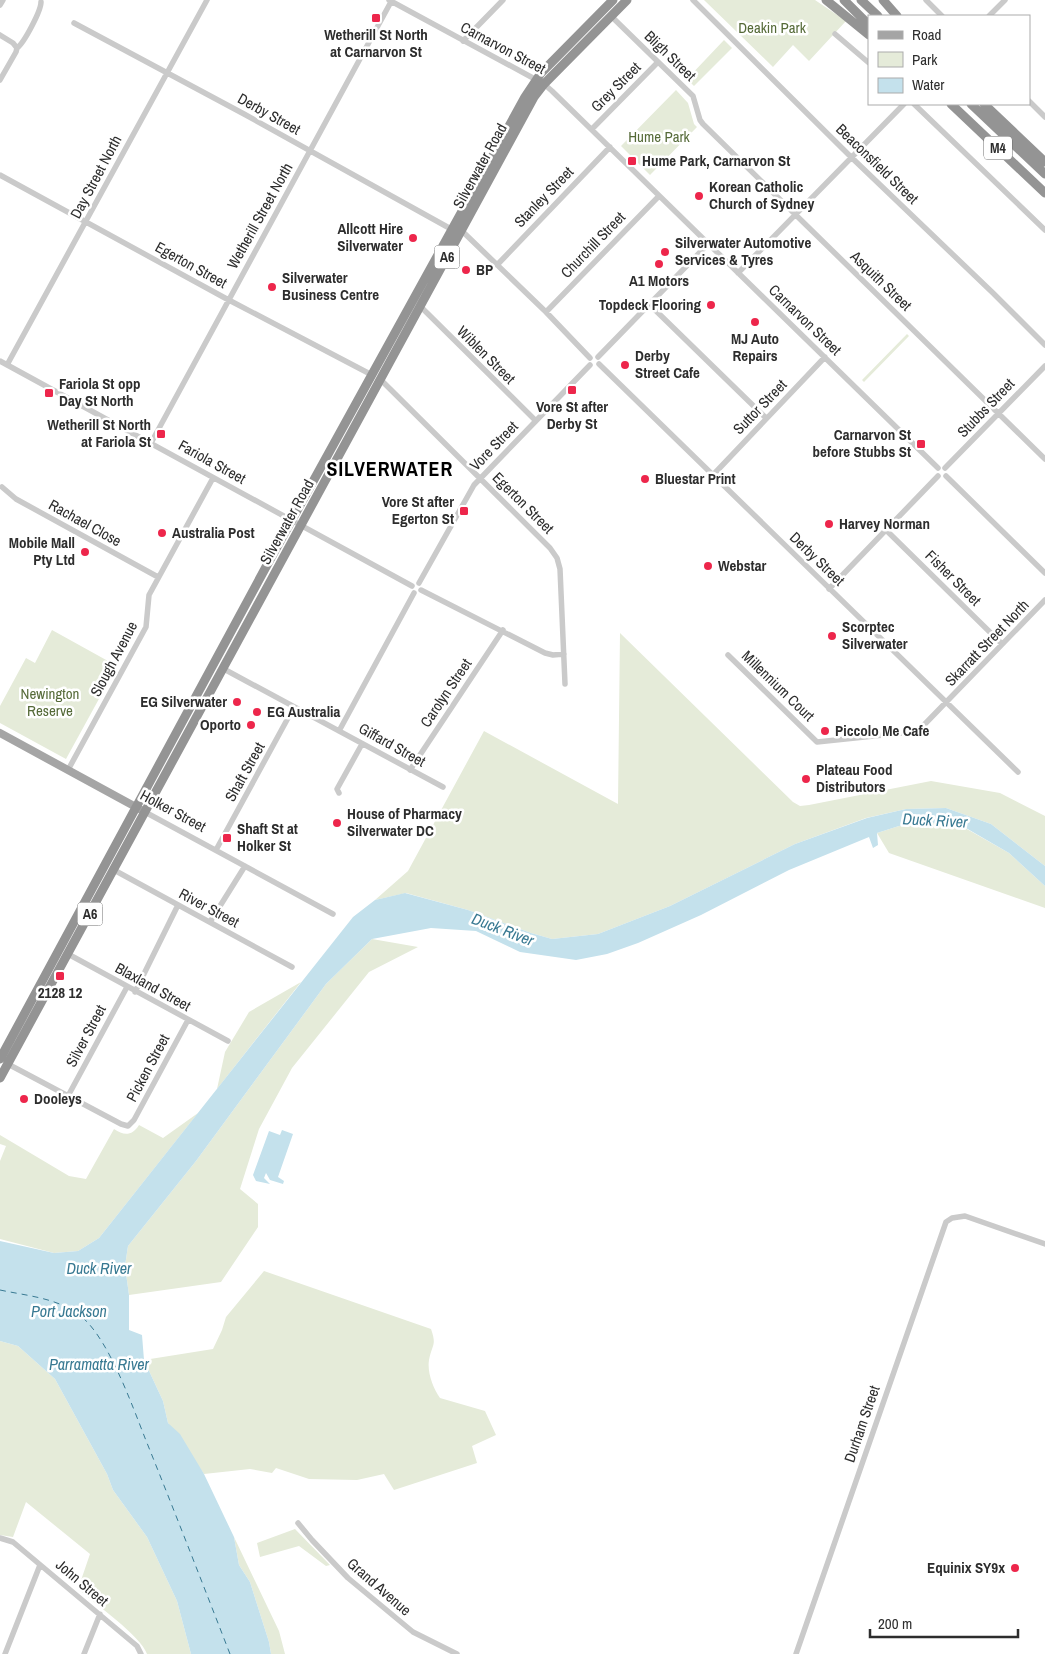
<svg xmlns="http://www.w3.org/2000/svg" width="1045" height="1654" viewBox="0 0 1045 1654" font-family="'Archivo Narrow',sans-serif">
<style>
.green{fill:#e5ebd9}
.water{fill:#c4e1ec}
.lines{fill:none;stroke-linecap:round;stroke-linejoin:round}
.ferry{stroke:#387992;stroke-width:1;stroke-dasharray:6 5;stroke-linecap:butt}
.minor{stroke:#cacaca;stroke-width:5.5}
.major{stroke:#a5a5a5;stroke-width:8}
.highway{stroke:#949494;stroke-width:9}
.poi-dot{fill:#ed264b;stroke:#fff;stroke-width:2}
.labels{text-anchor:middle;stroke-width:5;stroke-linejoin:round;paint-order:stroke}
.shield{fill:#fff;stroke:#6c6c6c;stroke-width:1}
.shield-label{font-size:14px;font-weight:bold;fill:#2d2d2d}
.park-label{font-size:15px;fill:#556a38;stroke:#fff}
.poi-label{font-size:15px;font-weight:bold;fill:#2d2d2d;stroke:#fff;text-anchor:start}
.street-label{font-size:15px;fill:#2d2d2d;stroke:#fff}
.water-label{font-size:16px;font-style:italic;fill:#387992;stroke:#fff}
.district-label{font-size:20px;font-weight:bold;letter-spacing:1px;fill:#000;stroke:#fff}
</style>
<rect width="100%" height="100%" fill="#fff"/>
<path class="green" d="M704 0H815L846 21 809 61 793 45 773 67Z
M724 40 732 48 694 86 687 79Z
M676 90 688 103 694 124 697 127 650 175 621 146Z
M907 334 909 336 864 382 862 380Z
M52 630 117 666 66 759 0 723V706L26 658 35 663Z
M620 633 793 802 800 806 809 805 931 781 1000 793 1045 816V866L991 824 946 808 906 809 866 818 795 844 670 906 598 934 552 939 531 933 468 910 406 893 375 900 408 871 484 731 618 804Z
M925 823 958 824 1009 853 1045 886V908L889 853 877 833 899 826Z
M372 939 418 947 369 972 292 1068 259 1129 240 1189 258 1204V1227L221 1282 129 1295 125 1266 128 1246 196 1161 326 984Z
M301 982 217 1089 225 1052 249 1012Z
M198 1113 99 1238 78 1251 54 1253 0 1239V1161L6 1146 0 1144V1135L69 1176 86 1179 114 1129C124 1136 132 1136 139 1125L163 1138Z
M264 1271 431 1329C437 1346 432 1344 429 1360 427 1372 433 1388 440 1398L485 1411 496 1435 472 1446 477 1463 394 1490 384 1474 357 1480 309 1479 276 1468 272 1473 250 1469 204 1474 168 1423 163 1401 144 1360 213 1349 222 1330 226 1317Z
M0 1341 18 1346 55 1379 107 1474 113 1490 147 1537 177 1601 191 1654H147C141 1636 94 1603 78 1589L90 1554 26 1502 13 1537 0 1535Z
M295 1529 330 1565 326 1566 299 1546 260 1557 257 1543Z
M234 1537 279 1631 285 1654H271L269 1642 250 1582 239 1565Z"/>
<path class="water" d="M946 808 991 824 1045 866V886L1009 853 959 824 925 823 899 826 877 833 878 845 873 848 869 837 789 870 701 915 638 943 607 954 576 960 520 952 476 931 431 928 372 939 326 984 196 1161 128 1246 125 1266 129 1295V1330L142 1335 144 1360 163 1401 168 1423 180 1434 204 1474 234 1537 239 1565 250 1582 269 1642 271 1654H191L177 1601 147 1537 113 1490 107 1474 55 1379 18 1346 0 1341V1241L54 1253 78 1251 99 1238 353 917 375 900 405 893 468 910 531 933 552 939 598 934 670 906 795 844 867 818 906 809Z
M282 1130 293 1134 278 1177 284 1181 283 1184 270 1180 266 1173 264 1178 270 1184 256 1181 253 1175 269 1131 280 1135Z"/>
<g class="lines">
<path class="ferry" d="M0 1290C28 1296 59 1298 82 1317 109 1340 132 1405 145 1438 174 1510 202 1582 230 1654"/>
<path class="minor" d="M389 0 544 84 552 91 938 468
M693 0 851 157 993 293 1045 345
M926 0 942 16
M0 5 3 0
M611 16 693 96 700 120 703 124 1045 459
M989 16 1005 0
M74 23 244 114 451 229
M835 34 869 63
M0 35 13 43 17 48
M463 41 503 0
M0 80 16 52 17 48C24 43 41 11 41 2
M1029 101 1045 117
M914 104 1045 230
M592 129 658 62
M0 175 225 298 372 375
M461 230 546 312 590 358
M497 265 610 147
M738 273 904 104
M650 305 766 418
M420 306 536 421
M546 312 659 196
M598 357 708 244
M0 361 412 586
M599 364 1018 772
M7 365 207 0
M380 379 550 548 557 558 560 569 565 684
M151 443 392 0
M945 468 1045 366
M713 475 825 357
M946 476 1045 573
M2 487 16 499 158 577
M886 530 1002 644
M419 583 474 485 590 365
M829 589 938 476
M421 590 545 653 553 655 564 654
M728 655 817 742 912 732 922 727 1045 600
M222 668 443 787
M339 731 414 593
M68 770 146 627 149 595 213 478
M410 770 503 630
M339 793 337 789 362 744
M145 812 333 914
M216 850 294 707
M114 870 292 967
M210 922 245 866
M68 954 228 1041
M135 992 178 905
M6 1063 121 1124 128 1126 134 1120 188 1020
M68 1096 127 987
M298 1523 312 1540 348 1578 413 1632 457 1654
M0 1538 13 1542 137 1646 141 1654
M5 1654 40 1565
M84 1654 100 1614
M796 1654 946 1222 952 1218 965 1216 1045 1244"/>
<path class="major" d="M0 733 145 812"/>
<path class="highway" d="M826 0 869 35
M844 0 869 25
M861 0 878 16
M883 0 897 16
M951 104 1045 193
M971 104 1045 174
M984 104 1045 162
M0 1059 267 565 525 97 541 73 613 0
M0 1078 534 97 544 84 627 0"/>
</g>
<g class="poi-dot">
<rect x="371" y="13" width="10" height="10" rx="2.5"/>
<rect x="627" y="156" width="10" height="10" rx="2.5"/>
<circle cx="699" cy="196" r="5"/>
<circle cx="413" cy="238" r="5"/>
<circle cx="665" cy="252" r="5"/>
<circle cx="659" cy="264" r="5"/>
<circle cx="466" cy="270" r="5"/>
<circle cx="272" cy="287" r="5"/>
<circle cx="711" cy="305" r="5"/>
<circle cx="755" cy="322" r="5"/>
<circle cx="625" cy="365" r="5"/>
<rect x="567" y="385" width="10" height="10" rx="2.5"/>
<rect x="44" y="388" width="10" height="10" rx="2.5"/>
<rect x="156" y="429" width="10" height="10" rx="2.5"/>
<rect x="916" y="439" width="10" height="10" rx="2.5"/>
<circle cx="645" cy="479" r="5"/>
<rect x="459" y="506" width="10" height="10" rx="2.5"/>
<circle cx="829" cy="524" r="5"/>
<circle cx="162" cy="533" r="5"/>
<circle cx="85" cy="552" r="5"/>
<circle cx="708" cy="566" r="5"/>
<circle cx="832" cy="636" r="5"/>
<circle cx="237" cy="702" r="5"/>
<circle cx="257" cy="712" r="5"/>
<circle cx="251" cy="725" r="5"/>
<circle cx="825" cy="731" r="5"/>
<circle cx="806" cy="779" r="5"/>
<circle cx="337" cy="823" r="5"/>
<rect x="222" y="833" width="10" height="10" rx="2.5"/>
<rect x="55" y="971" width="10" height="10" rx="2.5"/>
<circle cx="24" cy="1099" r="5"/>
<circle cx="1015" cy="1568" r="5"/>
</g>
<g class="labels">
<g class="shield">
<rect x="984" y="136.5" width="28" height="23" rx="4"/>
<rect x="434.5" y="245.5" width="25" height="23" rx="4"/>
<rect x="77.5" y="902.5" width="25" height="23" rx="4"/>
</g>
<g class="shield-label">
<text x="998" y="153">M4</text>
<text x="447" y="262">A6</text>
<text x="90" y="919">A6</text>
</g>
<g class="park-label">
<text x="772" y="33">Deakin Park</text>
<text x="659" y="142">Hume Park</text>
<text x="50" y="699">Newington<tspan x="50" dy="17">Reserve</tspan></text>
</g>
<g class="poi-label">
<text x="376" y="40" text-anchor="middle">Wetherill St North<tspan x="376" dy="17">at Carnarvon St</tspan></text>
<text x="642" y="166">Hume Park, Carnarvon St</text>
<text x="709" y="192">Korean Catholic<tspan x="709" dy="17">Church of Sydney</tspan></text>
<text x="403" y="234" text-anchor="end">Allcott Hire<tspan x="403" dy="17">Silverwater</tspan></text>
<text x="675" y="248">Silverwater Automotive<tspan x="675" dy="17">Services &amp; Tyres</tspan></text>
<text x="476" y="275">BP</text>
<text x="282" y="283">Silverwater<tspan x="282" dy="17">Business Centre</tspan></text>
<text x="659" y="286" text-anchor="middle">A1 Motors</text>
<text x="701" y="310" text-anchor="end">Topdeck Flooring</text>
<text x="755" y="344" text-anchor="middle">MJ Auto<tspan x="755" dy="17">Repairs</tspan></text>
<text x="635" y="361">Derby<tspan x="635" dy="17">Street Cafe</tspan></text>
<text x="59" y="389">Fariola St opp<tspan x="59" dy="17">Day St North</tspan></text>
<text x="572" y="412" text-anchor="middle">Vore St after<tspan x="572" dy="17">Derby St</tspan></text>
<text x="151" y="430" text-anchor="end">Wetherill St North<tspan x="151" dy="17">at Fariola St</tspan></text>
<text x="911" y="440" text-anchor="end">Carnarvon St<tspan x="911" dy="17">before Stubbs St</tspan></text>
<text x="655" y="484">Bluestar Print</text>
<text x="454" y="507" text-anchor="end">Vore St after<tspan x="454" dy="17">Egerton St</tspan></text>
<text x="839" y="529">Harvey Norman</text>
<text x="172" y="538">Australia Post</text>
<text x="75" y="548" text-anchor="end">Mobile Mall<tspan x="75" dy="17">Pty Ltd</tspan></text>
<text x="718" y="571">Webstar</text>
<text x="842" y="632">Scorptec<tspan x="842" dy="17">Silverwater</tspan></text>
<text x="227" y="707" text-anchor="end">EG Silverwater</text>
<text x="267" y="717">EG Australia</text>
<text x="241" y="730" text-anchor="end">Oporto</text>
<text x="835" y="736">Piccolo Me Cafe</text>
<text x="816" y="775">Plateau Food<tspan x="816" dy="17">Distributors</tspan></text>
<text x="347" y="819">House of Pharmacy<tspan x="347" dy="17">Silverwater DC</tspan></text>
<text x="237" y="834">Shaft St at<tspan x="237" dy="17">Holker St</tspan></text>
<text x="60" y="998" text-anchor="middle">2128 12</text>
<text x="34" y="1104">Dooleys</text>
<text x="1005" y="1573" text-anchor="end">Equinix SY9x</text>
</g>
<g class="street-label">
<text transform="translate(503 48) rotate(28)" y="5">Carnarvon Street</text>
<text transform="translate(670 56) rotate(44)" y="5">Bligh Street</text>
<text transform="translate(616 87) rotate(-45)" y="5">Grey Street</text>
<text transform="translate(269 114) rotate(29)" y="5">Derby Street</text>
<text transform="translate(877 164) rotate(44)" y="5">Beaconsfield Street</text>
<text transform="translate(480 166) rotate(-61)" y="5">Silverwater Road</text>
<text transform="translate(96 177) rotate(-62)" y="5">Day Street North</text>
<text transform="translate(544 197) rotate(-46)" y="5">Stanley Street</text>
<text transform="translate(260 216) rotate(-61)" y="5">Wetherill Street North</text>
<text transform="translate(593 245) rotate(-46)" y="5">Churchill Street</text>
<text transform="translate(191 265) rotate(29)" y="5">Egerton Street</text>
<text transform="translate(881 281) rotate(44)" y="5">Asquith Street</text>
<text transform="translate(805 320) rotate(44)" y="5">Carnarvon Street</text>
<text transform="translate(486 355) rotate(45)" y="5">Wiblen Street</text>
<text transform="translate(760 407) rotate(-46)" y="5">Suttor Street</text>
<text transform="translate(986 408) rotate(-46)" y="5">Stubbs Street</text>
<text transform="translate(494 446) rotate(-46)" y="5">Vore Street</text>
<text transform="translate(212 462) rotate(29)" y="5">Fariola Street</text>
<text transform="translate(523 503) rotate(45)" y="5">Egerton Street</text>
<text transform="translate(287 522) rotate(-61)" y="5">Silverwater Road</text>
<text transform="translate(85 523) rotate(29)" y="5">Rachael Close</text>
<text transform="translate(817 559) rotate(44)" y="5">Derby Street</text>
<text transform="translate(953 578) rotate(45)" y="5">Fisher Street</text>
<text transform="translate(987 643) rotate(-46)" y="5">Skarratt Street North</text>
<text transform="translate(114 659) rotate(-62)" y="5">Slough Avenue</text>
<text transform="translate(778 686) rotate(44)" y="5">Millennium Court</text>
<text transform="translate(446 693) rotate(-56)" y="5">Carolyn Street</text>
<text transform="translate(392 745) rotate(29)" y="5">Giffard Street</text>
<text transform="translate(245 772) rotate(-61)" y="5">Shaft Street</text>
<text transform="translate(173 811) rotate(28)" y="5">Holker Street</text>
<text transform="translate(209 908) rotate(28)" y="5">River Street</text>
<text transform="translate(153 987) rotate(29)" y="5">Blaxland Street</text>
<text transform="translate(86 1036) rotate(-62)" y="5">Silver Street</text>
<text transform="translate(148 1068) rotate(-62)" y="5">Picken Street</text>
<text transform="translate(862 1424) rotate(-71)" y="5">Durham Street</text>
<text transform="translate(82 1583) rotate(40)" y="5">John Street</text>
<text transform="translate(379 1587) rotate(41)" y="5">Grand Avenue</text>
</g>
<g class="water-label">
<text transform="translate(935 820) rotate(3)" y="6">Duck River</text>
<text transform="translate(503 929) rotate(21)" y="6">Duck River</text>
<text x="99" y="1274">Duck River</text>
<text x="69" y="1317">Port Jackson</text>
<text x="99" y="1370">Parramatta River</text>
</g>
<g class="district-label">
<text x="390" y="476">SILVERWATER</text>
</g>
</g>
<rect x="868" y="15" width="162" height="90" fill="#ffffff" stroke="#ababab"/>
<rect x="878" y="31" width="25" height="8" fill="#a5a5a5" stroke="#ababab"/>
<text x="912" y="40" font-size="15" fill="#2d2d2d">Road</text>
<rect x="878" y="52" width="25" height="15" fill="#e5ebd9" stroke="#ababab"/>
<text x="912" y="65" font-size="15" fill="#2d2d2d">Park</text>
<rect x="878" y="78" width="25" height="15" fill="#c4e1ec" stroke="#ababab"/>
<text x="912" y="90" font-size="15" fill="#2d2d2d">Water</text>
<path d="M870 1629v8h148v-8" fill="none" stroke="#2d2d2d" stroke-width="2.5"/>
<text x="878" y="1629" font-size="15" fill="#2d2d2d" stroke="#ffffff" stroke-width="4" paint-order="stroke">200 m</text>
</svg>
